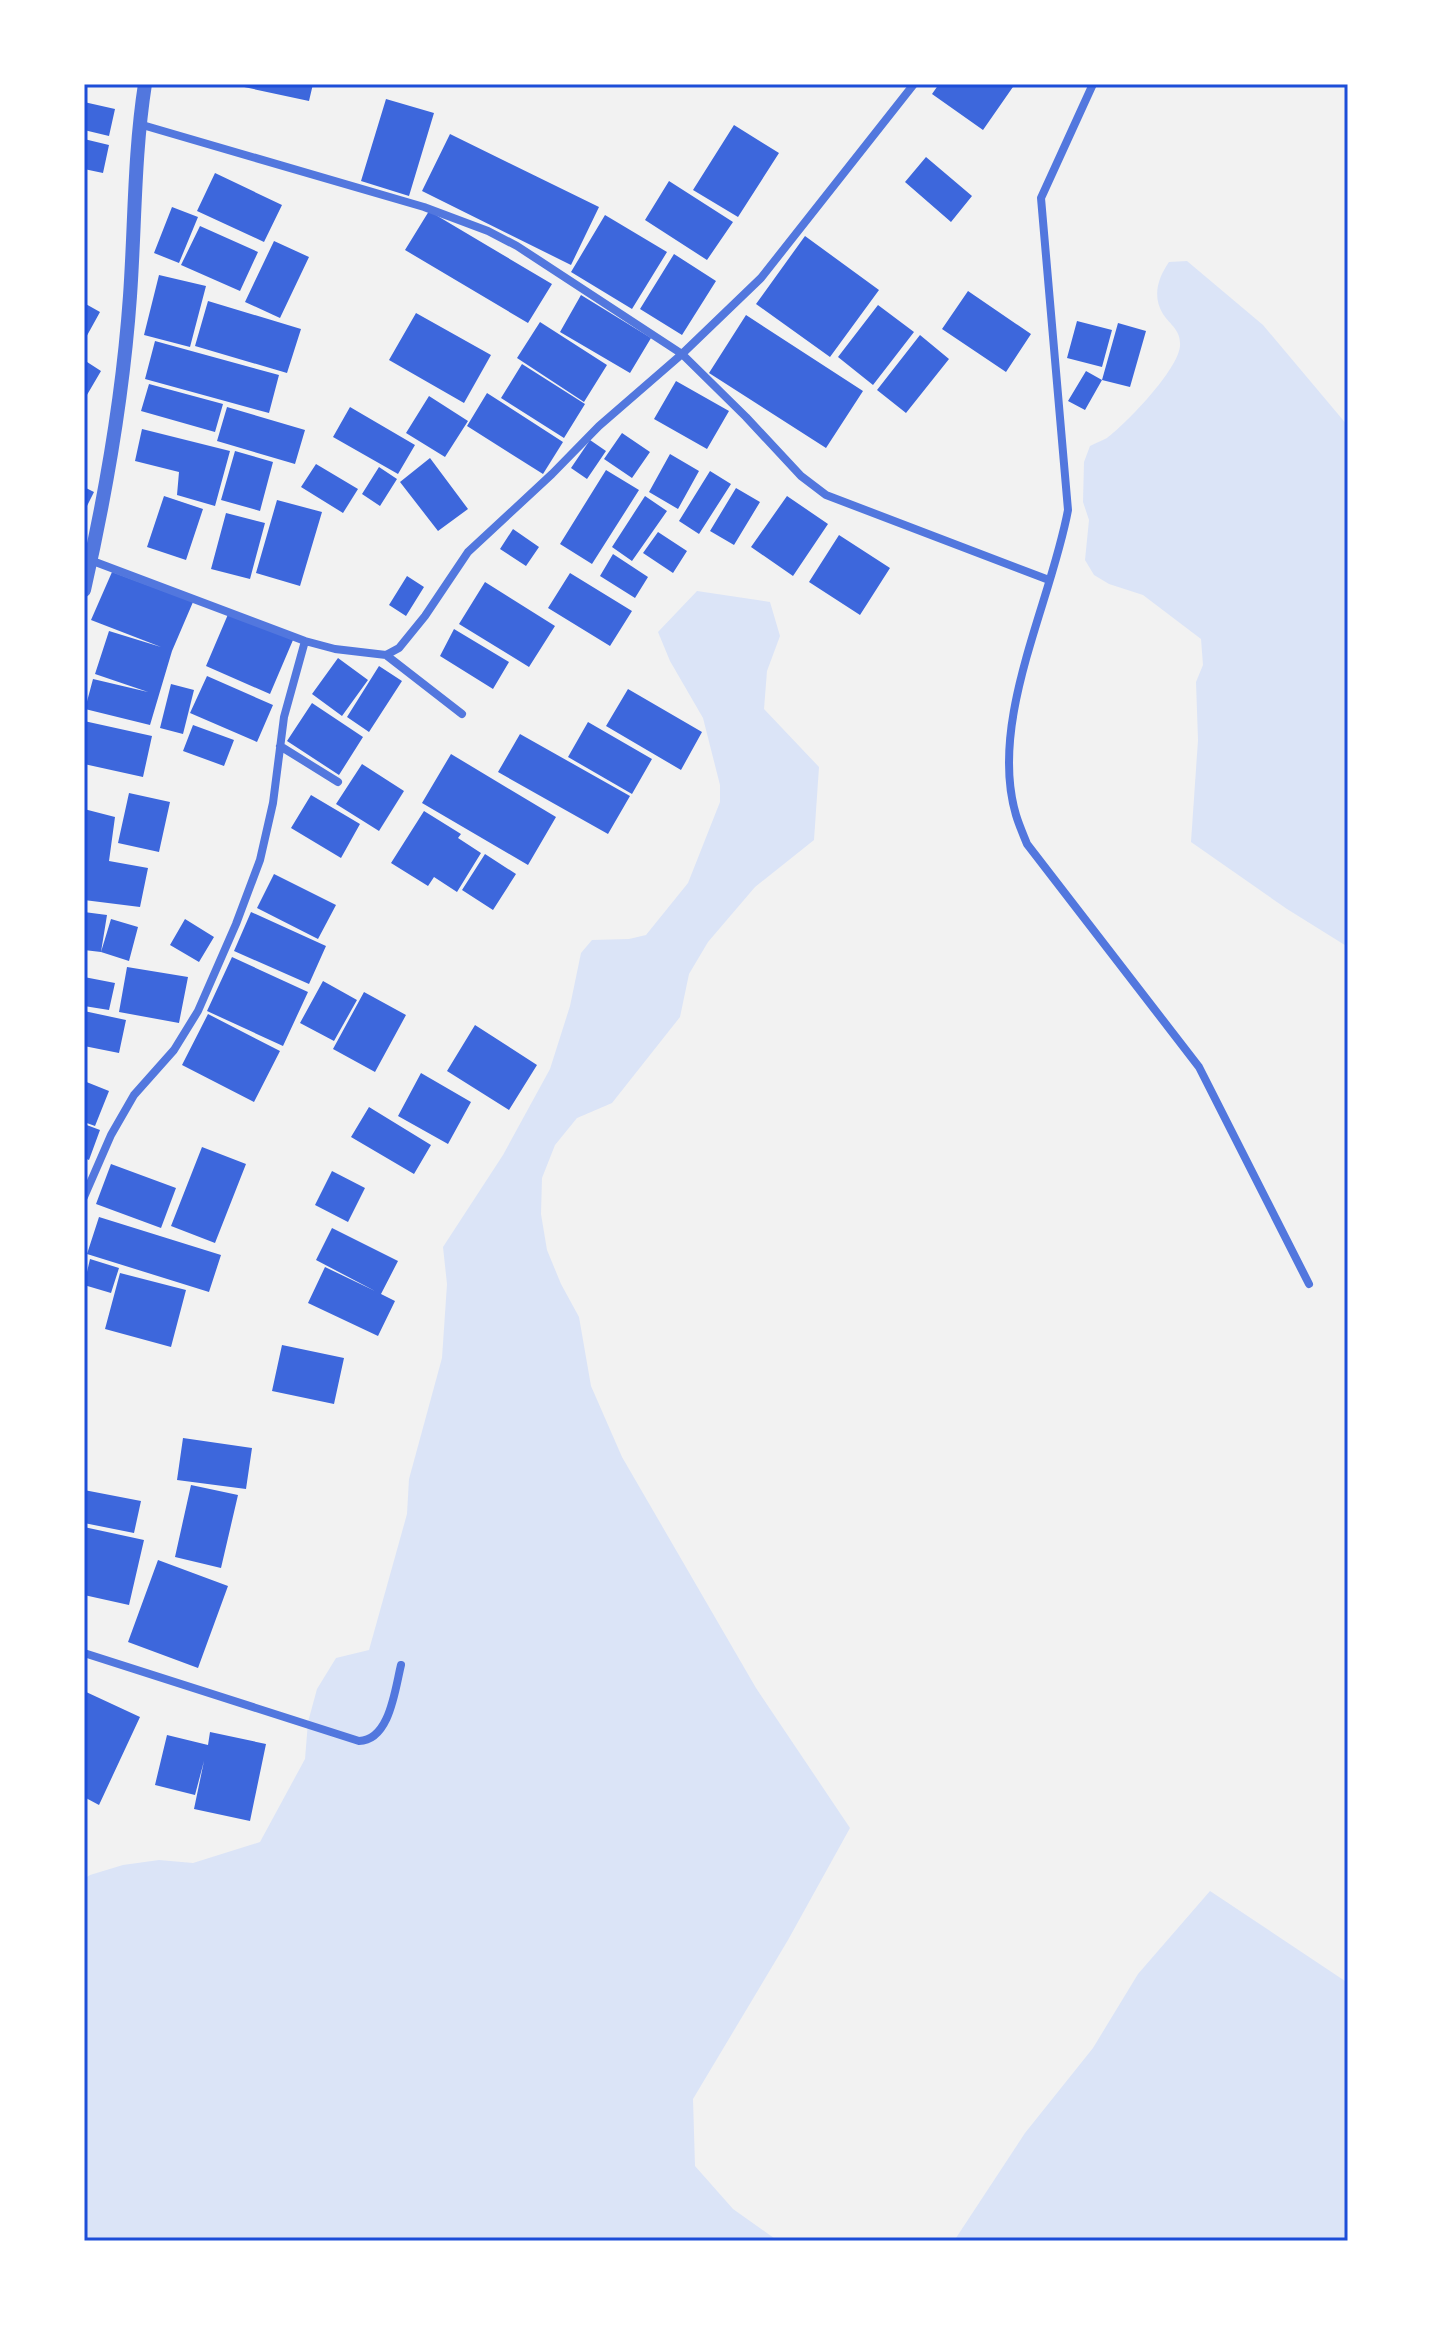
<svg xmlns="http://www.w3.org/2000/svg" width="1432" height="2325" viewBox="0 0 1432 2325" font-family="'PT Serif',serif">
<style>
.green{fill:#dbe4f7}
.building{fill:#3d67dc}
.lines{fill:none;stroke-linecap:round;stroke-linejoin:round}
.minor{stroke:#5277de;stroke-width:8}
.tertiary{stroke:#5277de;stroke-width:14}
.neatline{fill:none;stroke:#1d4ed8;stroke-width:3}
</style>
<rect width="100%" height="100%" fill="#f2f2f2"/>
<path class="green" d="M1187 261 1263 325 1348 426V947L1287 909 1191 842 1198 740 1196 682 1203 665 1201 639 1143 595 1109 584 1094 575 1085 560 1089 520 1083 502 1084 462 1090 446C1095 443 1102 441 1107 438 1126 424 1178 370 1180 346 1181 330 1171 326 1163 314 1152 296 1158 278 1169 262Z
M697 591 770 602 780 636 767 671 764 709 819 767 814 840 755 887 708 942 689 974 680 1017 612 1103 577 1118 555 1145 542 1178 541 1214 547 1250 561 1284 579 1317 591 1386 622 1457 756 1688 850 1828 788 1940 693 2099 695 2166 733 2209 778 2241H84V1879L90 1875 123 1865 159 1860 193 1863 260 1842 305 1759 308 1722 317 1689 336 1658 369 1650 407 1514 409 1479 442 1358 447 1284 443 1247 503 1155 550 1069 570 1006 581 953 592 940 629 939 646 935 688 883 720 802V785L703 718 670 661 658 632Z
M1210 1891 1348 1983V2241H954L1025 2133 1093 2048 1138 1974Z"/>
<path class="building" d="M230 84H313L309 101Z
M939 84H1015L983 130 932 94Z
M386 99 434 113 409 196 361 181Z
M84 102 115 109 109 136 84 130Z
M734 125 779 153 738 217 693 190Z
M450 134 599 207 571 265 422 191Z
M84 139 109 145 103 173 84 169Z
M926 157 972 196 951 222 905 182Z
M215 173 282 205 264 242 197 211Z
M669 181 733 222 707 260 645 220Z
M172 207 198 217 179 263 154 253Z
M429 211 552 284 528 323 405 250Z
M605 215 667 252 632 309 571 272Z
M200 226 258 252 240 291 181 265Z
M805 236 879 290 830 357 756 304Z
M274 241 309 257 280 318 245 302Z
M674 254 716 281 682 335 640 309Z
M159 275 206 286 190 347 144 335Z
M968 291 1031 334 1006 372 942 329Z
M581 295 651 338 630 373 560 332Z
M208 301 301 329 287 373 195 346Z
M84 303 100 312 84 341Z
M878 305 914 332 873 385 838 357Z
M416 313 491 355 464 403 389 360Z
M746 315 863 391 826 448 709 373Z
M1077 321 1112 330 1102 367 1067 358Z
M540 322 607 365 584 402 517 358Z
M1118 323 1146 331 1130 387 1102 380Z
M920 335 949 359 906 413 877 390Z
M155 341 279 375 269 413 145 379Z
M84 360 101 371 84 400Z
M522 364 585 404 564 438 501 398Z
M1086 371 1102 380 1085 410 1068 401Z
M676 381 729 411 707 449 654 419Z
M149 384 223 404 215 432 141 411Z
M487 393 563 442 543 474 467 426Z
M429 396 468 421 445 457 406 433Z
M227 407 305 430 295 464 217 441Z
M350 407 415 445 398 474 333 437Z
M142 429 230 451 215 506 177 495 179 472 135 461Z
M622 433 650 452 632 478 604 459Z
M590 440 606 451 587 479 571 468Z
M235 451 273 462 260 511 221 500Z
M670 454 699 471 678 509 649 492Z
M430 458 468 509 438 531 400 482Z
M316 464 358 489 343 513 301 487Z
M379 467 397 479 380 506 362 494Z
M606 470 639 490 592 564 560 544Z
M710 471 731 484 699 534 679 521Z
M84 487 94 492 84 512Z
M736 488 760 502 734 545 710 531Z
M164 496 203 509 186 560 147 547Z
M645 496 667 511 632 561 612 547Z
M787 496 828 524 793 576 751 547Z
M277 500 322 512 300 586 256 573Z
M226 513 265 523 250 579 211 569Z
M513 529 539 547 526 566 500 549Z
M658 532 687 551 673 573 643 553Z
M839 535 890 568 860 615 809 582Z
M613 554 648 577 635 598 600 576Z
M112 572 193 602 172 651 150 725 85 709 93 679 148 692 95 674 109 631 161 647 91 620Z
M570 573 632 611 610 646 548 608Z
M407 576 424 587 406 616 389 605Z
M485 582 555 626 529 667 459 624Z
M229 612 293 640 270 694 206 666Z
M454 629 509 662 493 689 440 656Z
M338 658 368 680 342 716 312 694Z
M379 666 402 681 369 732 347 717Z
M207 676 273 705 257 742 190 713Z
M171 684 194 690 183 734 160 728Z
M628 689 702 732 681 770 606 726Z
M312 703 363 737 339 775 287 741Z
M84 721 152 736 143 777 84 764Z
M588 722 652 759 632 794 568 757Z
M193 725 234 740 224 766 183 751Z
M520 734 630 796 608 834 498 772Z
M451 754 556 817 528 865 422 803Z
M362 764 404 791 379 831 336 804Z
M129 793 170 802 159 852 118 843Z
M311 795 360 824 341 858 291 828Z
M84 809 115 817 109 861 148 868 140 907 84 900Z
M424 811 461 834 458 838 481 853 457 892 434 877 428 886 391 863Z
M485 854 516 874 493 910 462 890Z
M274 874 336 905 318 939 257 908Z
M84 912 107 915 101 952 84 950Z
M251 912 326 946 309 984 234 951Z
M111 919 138 927 129 961 101 952Z
M185 919 214 937 199 962 170 945Z
M232 957 308 992 283 1046 207 1011Z
M127 967 188 977 179 1023 119 1012Z
M84 977 115 983 109 1010 84 1006Z
M323 981 357 1000 334 1041 300 1023Z
M364 992 406 1015 375 1072 333 1049Z
M84 1011 126 1020 119 1053 84 1046Z
M208 1014 280 1051 254 1102 182 1065Z
M475 1025 537 1065 509 1110 447 1071Z
M421 1073 471 1102 448 1144 398 1116Z
M84 1081 109 1091 95 1126 84 1122Z
M369 1107 431 1145 414 1174 351 1137Z
M84 1124 100 1130 89 1160 84 1158Z
M202 1147 246 1164 215 1243 171 1226Z
M111 1164 176 1188 161 1228 96 1204Z
M332 1171 365 1188 348 1222 315 1205Z
M99 1217 221 1255 209 1292 87 1254Z
M332 1228 398 1261 381 1294 395 1301 378 1336 308 1303 325 1267 375 1291 316 1260Z
M90 1259 119 1268 111 1293 84 1285Z
M120 1273 186 1290 171 1347 105 1329Z
M282 1345 344 1358 334 1404 272 1391Z
M183 1438 252 1448 246 1489 177 1480Z
M191 1485 238 1495 221 1568 175 1557Z
M84 1490 141 1501 134 1533 84 1523Z
M84 1527 144 1540 129 1605 84 1595Z
M158 1560 228 1586 198 1668 128 1642Z
M84 1691 140 1717 99 1805 84 1797Z
M210 1732 266 1744 250 1821 194 1809 204 1761 195 1795 155 1785 167 1735 208 1745Z"/>
<g class="lines">
<path class="minor" d="M1093 84 1041 198 1068 510C1051 603 988 721 1016 815 1019 825 1023 834 1027 844L1199 1067 1309 1284
M139 124 424 207 488 231 517 246 682 354 746 417 801 476 826 495 1049 580
M90 560 305 641 335 649 386 655 399 648 425 616 468 552 552 474 599 426 682 354 761 278 914 84
M386 655 462 714
M280 746 338 782
M84 1197 111 1135 134 1095 174 1050 198 1011 236 924 260 860 273 803 284 717 305 641
M84 1653 359 1741C390 1740 395 1689 401 1665"/>
<path class="tertiary" d="M84 590C106 493 123 396 130 296 135 225 134 154 145 84"/>
</g>
<rect width="1432" height="2325" fill="none" stroke="#ffffff" stroke-width="172"/>
<rect x="86" y="86" width="1260" height="2153" class="neatline"/>
</svg>
